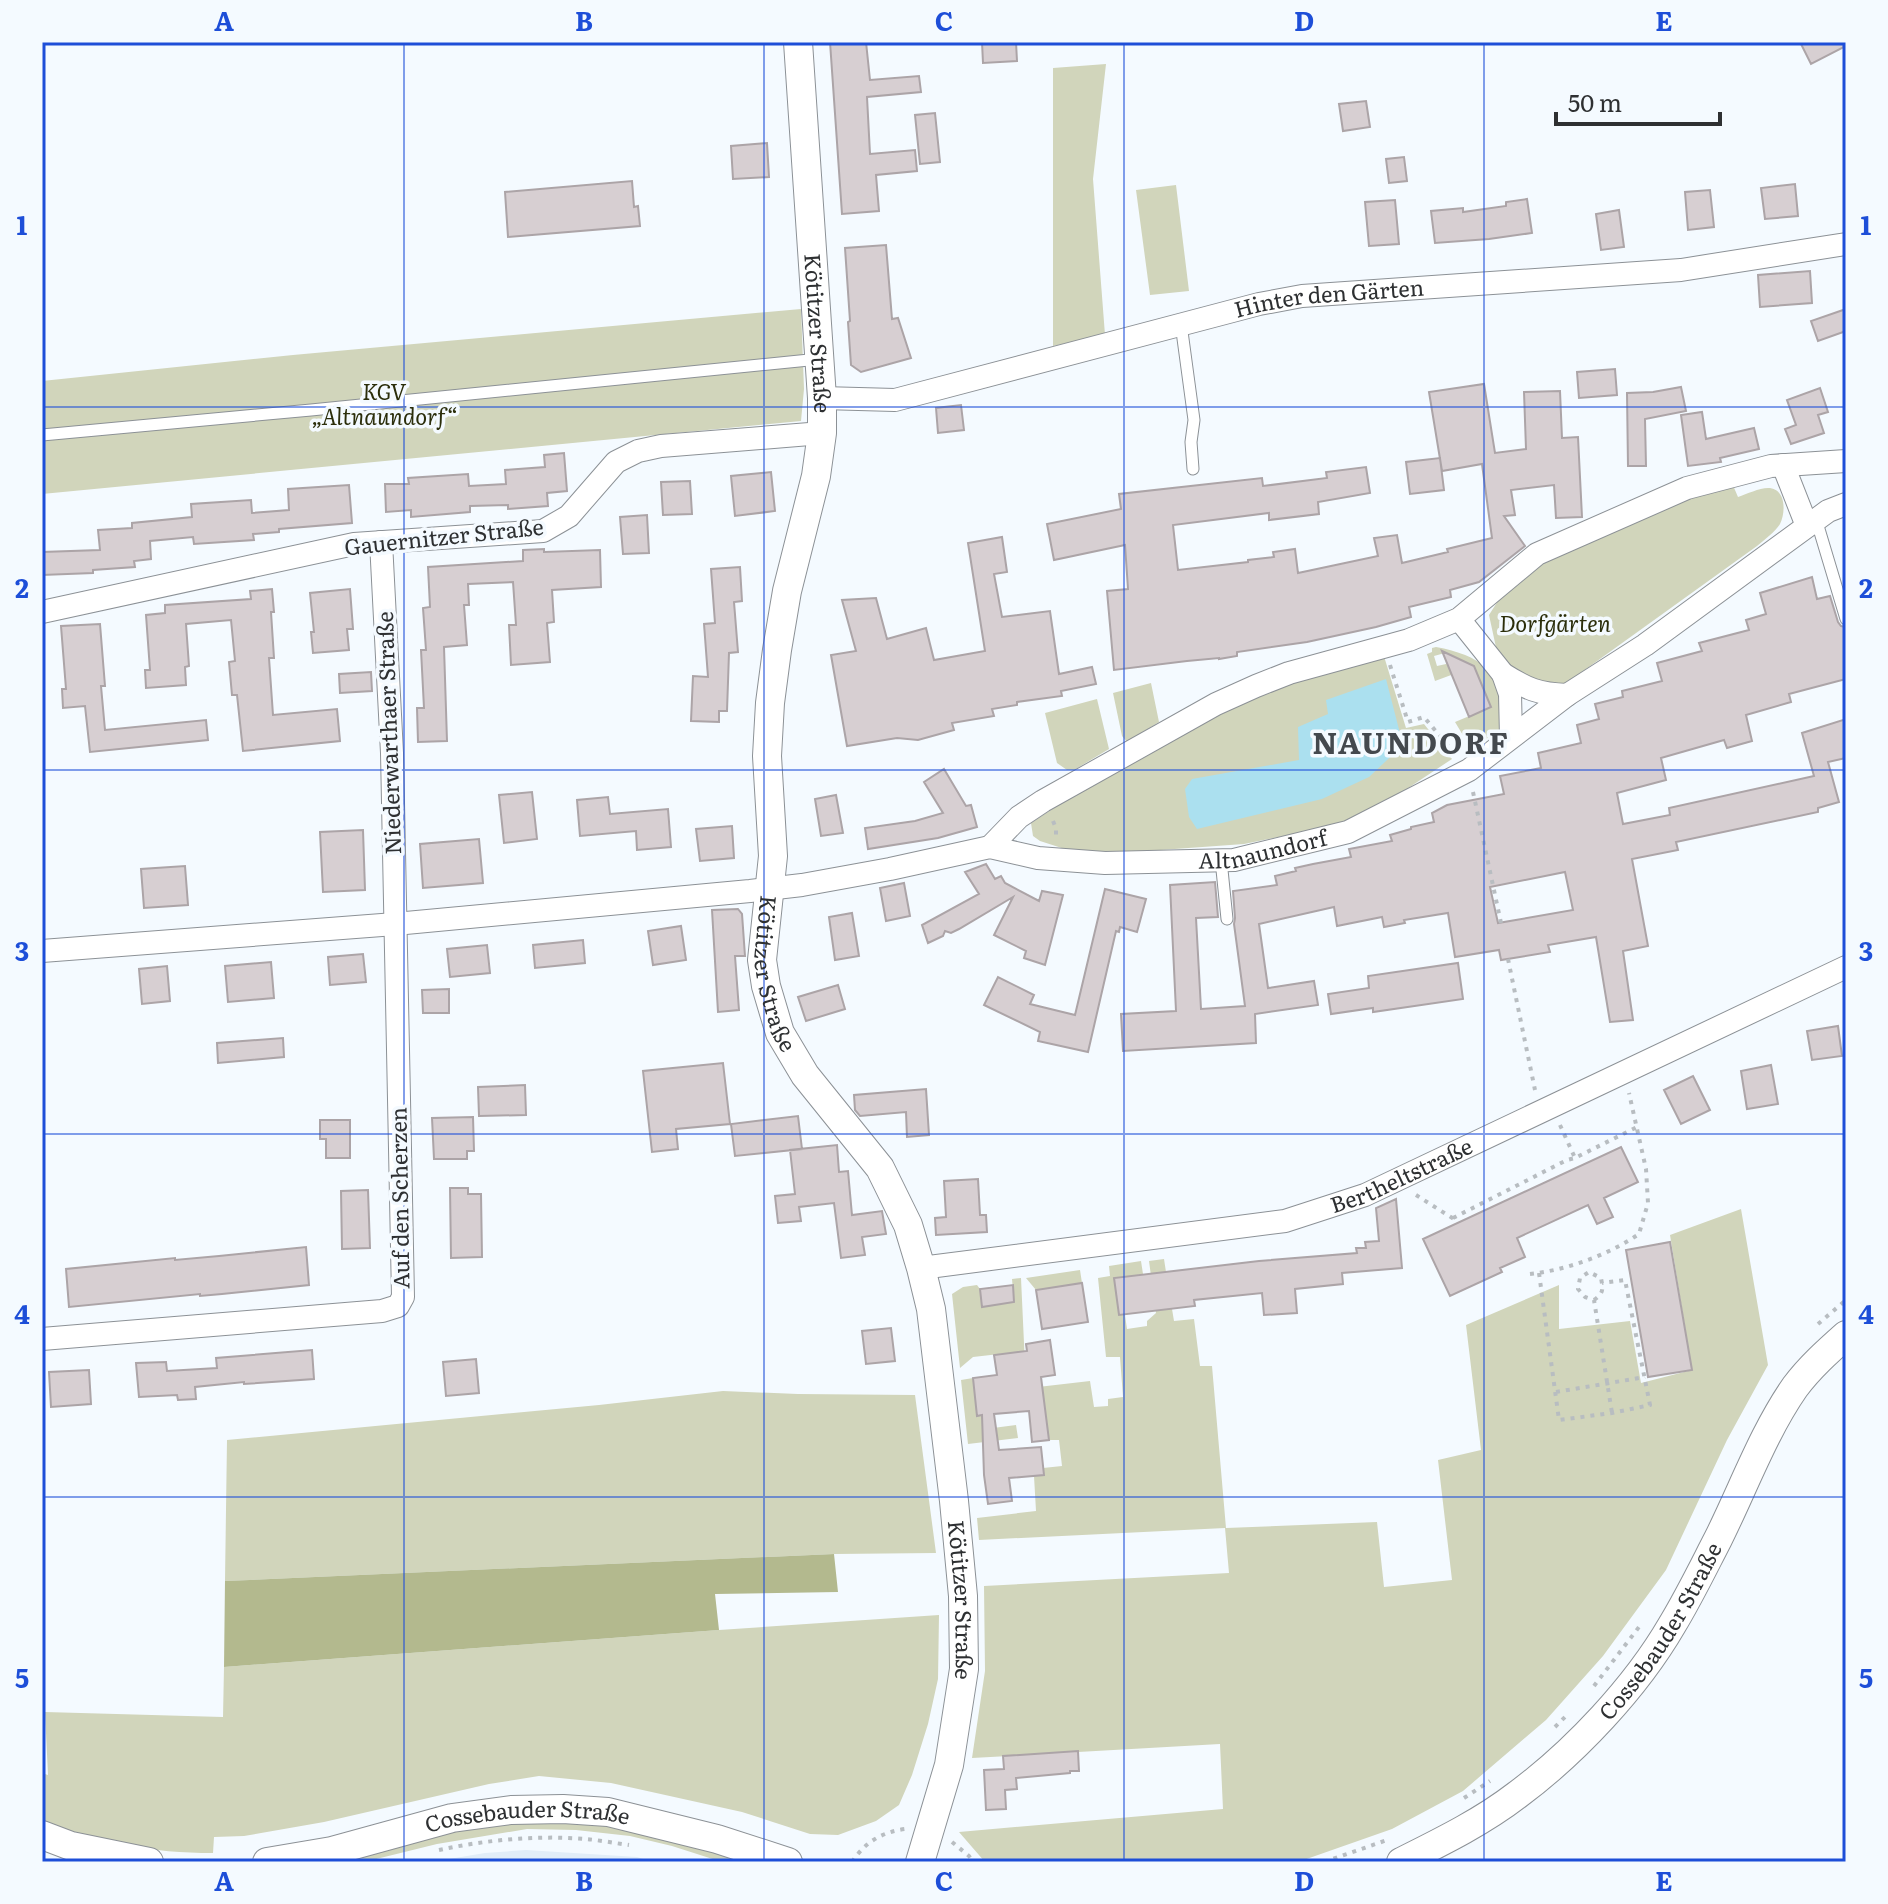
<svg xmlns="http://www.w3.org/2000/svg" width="1888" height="1904" viewBox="0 0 1888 1904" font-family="Literata,serif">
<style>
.built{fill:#e1edf8}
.green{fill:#d1d5bb}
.forest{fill:#b3b98e}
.water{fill:#abe0ef}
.building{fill:#d7cfd2;stroke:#aca4a7;stroke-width:2;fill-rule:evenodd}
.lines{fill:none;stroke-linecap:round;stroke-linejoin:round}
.service-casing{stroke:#8c9196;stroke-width:13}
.minor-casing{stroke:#8c9196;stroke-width:24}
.tertiary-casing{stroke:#8c9196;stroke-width:30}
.path{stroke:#b8bdc1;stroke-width:4;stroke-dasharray:4 6;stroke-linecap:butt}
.service{stroke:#fff;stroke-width:11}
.minor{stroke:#fff;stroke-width:22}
.tertiary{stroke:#fff;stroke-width:28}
.grid{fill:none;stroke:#1d4ed8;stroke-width:2;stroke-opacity:0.55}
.labels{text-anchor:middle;stroke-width:7;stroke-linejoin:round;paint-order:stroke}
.street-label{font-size:22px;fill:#2e3032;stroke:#f4faff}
.park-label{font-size:22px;font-style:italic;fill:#2b2e0b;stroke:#f4faff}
.district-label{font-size:30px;font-weight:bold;letter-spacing:2px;fill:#44494e;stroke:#f4faff}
.neatline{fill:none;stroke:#1d4ed8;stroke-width:3}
.grid-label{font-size:26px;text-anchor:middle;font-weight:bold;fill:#1d4ed8}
</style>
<rect width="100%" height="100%" fill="#f4faff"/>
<path class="built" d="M526 1850 637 1857 653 1862H431L485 1853Z"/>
<path class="green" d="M1106 64 1093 179 1105 335 1053 346V68Z
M1176 185 1189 291 1150 295 1136 190Z
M801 309 804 389 801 421 42 494V381L293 355Z
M1732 483 1738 497C1747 494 1759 488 1768 488 1786 488 1786 512 1780 524 1775 532 1764 540 1757 546L1561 687 1510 671 1497 652 1489 615 1503 593 1557 554 1683 500Z
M1436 647C1486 656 1511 679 1503 730L1470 747 1455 722 1491 707 1474 666 1445 653 1434 656 1437 666 1446 664 1462 671 1435 681 1427 654 1432 652V648Z
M1383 653 1406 728 1424 724 1452 759 1378 808 1332 826 1244 844 1133 852 1068 850 1040 841 1033 836 1031 823C1114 768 1202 718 1295 681 1323 669 1354 662 1383 653Z
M1151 683 1159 722 1127 742 1122 736 1113 693Z
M1097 699 1109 749 1074 770H1067L1057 763 1045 713Z
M1741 1209 1768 1365 1727 1440 1666 1570 1603 1656 1546 1720 1463 1791 1392 1829 1298 1862H985L959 1832 1223 1809 1220 1744 972 1758 985 1671 984 1586 1229 1573 1225 1528 979 1540 977 1518 1036 1511 1034 1476 1043 1468 1062 1466 1059 1440H1049L1043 1396 1038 1387 1090 1381 1094 1407 1108 1406V1399L1123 1397 1120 1357H1106L1098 1278 1110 1276 1109 1266 1141 1261 1143 1274 1115 1279 1120 1315H1125L1127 1329 1147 1326V1321L1156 1313 1149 1261 1164 1259 1166 1272 1165 1309H1172L1174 1321 1194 1319 1200 1366H1212L1226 1528 1377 1522 1384 1587 1452 1580 1438 1460 1481 1450 1466 1325 1559 1285V1329L1630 1321 1641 1383 1692 1370 1670 1235Z
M1080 1270 1082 1283 1036 1290 1026 1278Z
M1021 1278 1025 1365 1017 1352 973 1357 960 1368 952 1294 963 1287 977 1285 980 1289 982 1306 1014 1302 1012 1279Z
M973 1378 978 1416 991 1414 993 1428 1016 1425 1018 1438 968 1444 961 1380Z
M723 1391 798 1394 915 1395 936 1553 834 1554 225 1581 227 1440 599 1405Z
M939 1615 938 1679 928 1724 912 1775 899 1805 876 1821 838 1835 810 1834 742 1812 611 1783 539 1776 489 1784 324 1822 244 1836 214 1837 213 1853C152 1853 99 1843 42 1823V1773L48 1775 45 1712 223 1717 224 1667 719 1630Z
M579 1821 633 1830 752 1862H722L672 1846 630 1836 576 1830 527 1829 437 1844 364 1862H331L438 1833 525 1822Z"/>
<path class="forest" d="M834 1554 838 1592 715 1594 719 1630 224 1667 225 1581Z"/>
<path class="water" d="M1386 679 1403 745 1369 777 1322 799 1197 829 1189 817 1185 789 1192 779 1299 760 1298 727 1328 714 1326 700Z"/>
<path class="building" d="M830 42H866L870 80 919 76 921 92 867 97 870 154 915 150 917 171 876 175 879 211 842 214Z
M982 42H1016L1017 61 983 63Z
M1800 42H1846V46L1811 64Z
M1366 101 1370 127 1343 131 1339 104Z
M935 113 940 162 920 164 915 115Z
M767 143 769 177 733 179 731 146Z
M1404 157 1407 181 1389 183 1386 159Z
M632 181 634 207 638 206 640 226 508 237 505 192Z
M1795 184 1798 216 1765 219 1761 188Z
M1710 190 1714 227 1688 230 1685 192Z
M1527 199 1532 233 1489 239 1435 243 1431 211 1463 208V212L1506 206V202Z
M1395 200 1399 244 1369 246 1365 202Z
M1619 210 1624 247 1601 250 1596 214Z
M886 245 892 319 898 318 911 358 861 372 851 365 848 322 850 321 845 248Z
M1810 271 1812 303 1760 307 1758 275Z
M1846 309V331L1818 341 1811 321Z
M1615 369 1617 395 1579 398 1577 372Z
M1484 384 1495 453 1526 449 1524 392 1560 391 1562 438 1578 437 1582 517 1556 518 1554 485 1511 490 1515 515 1504 516 1525 546 1479 582 1450 590 1451 597 1409 607 1411 617 1376 627 1307 642 1237 652V656L1219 659V658L1187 661 1114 670 1107 591 1128 589 1125 545 1054 560 1047 524 1121 509 1119 494 1262 478 1263 486 1327 478 1326 472 1366 467 1370 493 1318 502 1319 514 1269 520V513L1173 525 1178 570 1248 562V560L1274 557 1273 552 1295 549 1298 573 1378 556 1374 538 1397 535 1402 563 1448 552 1447 549 1492 538 1482 464 1442 471 1429 392Z
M1681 387 1686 411 1645 419 1646 466H1628L1627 393 1653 392Z
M1820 388 1828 412 1818 415 1824 433 1791 444 1785 429 1796 425 1787 400Z
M961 405 964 430 938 433 936 408Z
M1702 412 1706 439 1754 428 1759 449 1720 458 1721 462 1688 466 1681 415Z
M564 453 567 491 547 493 548 506 508 509V505L470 506V512L411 517V510L386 512 385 484H409L408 478 468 474 469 486 506 484 505 470 545 467 544 455Z
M1440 458 1444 490 1410 494 1406 462Z
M771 472 775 511 735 516 731 476Z
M690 481 692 514 663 515 661 482Z
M349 485 352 523 279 529V532L253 534 254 540 194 544 193 537 150 541 151 559 134 561 135 567 93 570V573L42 575V552L100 550 98 530 132 528V523L192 517 191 504 251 500 252 513 289 510 288 489Z
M647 515 649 553 623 554 620 517Z
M1002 537 1007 572 994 574 1002 617 1050 611 1059 674 1092 667 1096 684 1061 691 1062 696 1017 702V705L992 709 994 716 952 723 954 730 918 740 897 738 847 746 831 655 856 651 842 600 876 598 887 639 926 628 934 660 985 651 968 543Z
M544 549V552L600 550 601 587 552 590 554 622 547 623 550 662 511 665 509 625H516L513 582 468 584 469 605H464L467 645 444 647 447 741 418 742 417 708H424L421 650H426L423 608 430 607 428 567 523 561V550Z
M740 567 742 601 734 602 738 652 729 653 727 711H719V722L691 721 693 676 708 677 704 624 715 623 711 569Z
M1812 577 1817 599 1830 596 1838 622 1841 626 1846 627V679L1789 694 1791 702 1746 715 1752 741 1727 748 1724 740 1661 758 1666 780 1617 793 1623 824 1670 815 1669 808 1814 776 1802 733 1846 719V758L1828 762 1839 802 1818 808V812L1676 842 1678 850 1632 859 1648 946 1623 951 1633 1020 1610 1022 1596 937 1548 945 1550 952 1501 960 1499 950 1455 957 1448 913 1404 920 1405 923 1384 927 1382 917 1337 926 1334 907 1259 924 1268 988 1314 981 1318 1005 1255 1014 1256 1043 1123 1051 1121 1014 1176 1011 1170 885 1215 882 1218 917 1196 918 1201 1009 1245 1006 1234 924 1235 918 1233 891 1277 885 1275 876 1296 871 1295 868 1313 864 1351 857 1349 849 1392 841 1390 835 1411 829V827L1434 822 1432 813 1447 805 1504 794 1500 776 1541 768 1538 753 1581 743 1577 725 1599 719 1595 704 1623 697 1622 691 1662 681 1657 663 1702 651 1699 643 1749 630 1746 620 1766 614 1760 593ZM1565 872 1573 910 1498 923 1490 887Z
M272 589 274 612H271L274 658H269L273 715 337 709 340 741 243 751 237 695H232L229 662 235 661 231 620 186 624 189 666 185 667 186 685 146 688 145 670H150L146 615 165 613V605L251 599 250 591Z
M350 589 353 629H347L349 650 313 653 311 632H314L310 593Z
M100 624 105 686H101L105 730 206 720 208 740 90 752 85 706 63 708 62 689H66L61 626Z
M1442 651 1474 666 1491 707 1469 717Z
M371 672 372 691 340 693 339 674Z
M944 769 966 806 971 805 977 827 938 838 868 849 865 828 915 821 943 813 924 782Z
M532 792 537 839 504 843 499 795Z
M836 795 843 833 821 836 815 799Z
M608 797 610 814 668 809 671 847 637 850 636 831 580 836 577 800Z
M732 826 734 858 700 861 696 829Z
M363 830 365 890 323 892 320 832Z
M479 839 483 883 423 888 420 844Z
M986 864 995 879 1001 876 1005 883 1039 901 1042 891 1063 895 1045 965 1024 958 1026 951 994 935 1013 897 959 929 951 933 945 931 943 936 928 943 922 925 979 894 965 872Z
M185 866 188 905 144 908 141 869Z
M904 883 910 916 886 921 880 888Z
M1105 889 1146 899 1137 932 1120 927 1119 932 1116 931 1088 1052 1038 1041 1040 1032 984 1005 998 977 1034 995 1030 1004 1075 1015Z
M738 909 742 914 745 956H735L739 1010 718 1012 712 910Z
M852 913 859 956 835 960 829 917Z
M681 926 686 960 653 965 648 931Z
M583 940 585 963 535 968 533 945Z
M487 945 490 973 450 977 447 949Z
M363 954 366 982 330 985 328 957Z
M271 962 274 998 228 1002 225 966Z
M1458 963 1463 999 1373 1012V1008L1331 1014 1328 994 1369 988 1368 976Z
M167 966 170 1001 142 1004 139 969Z
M838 985 845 1009 806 1021 798 997Z
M449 989V1013H423L422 990Z
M1838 1026 1842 1056 1812 1060 1807 1031Z
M283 1038 284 1057 218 1063 217 1043Z
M723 1063 730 1124 676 1129 678 1149 652 1152 643 1071Z
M1771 1065 1778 1104 1747 1109 1741 1071Z
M1693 1076 1710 1110 1681 1124 1664 1090Z
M525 1085 526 1115 479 1116 478 1087Z
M926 1089 929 1135 907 1137 906 1112 860 1116 855 1110 854 1095Z
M798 1116 802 1149 735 1156 731 1124Z
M473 1117 474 1151H467V1159H434L432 1118Z
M320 1120H350V1158H326V1139H320Z
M837 1145 839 1172 848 1171 852 1215 882 1211 886 1234 862 1237 865 1255 841 1258 834 1203 799 1207 801 1221 778 1223 775 1196 795 1194 790 1150Z
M1621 1147 1638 1182 1604 1198 1613 1217 1597 1224 1588 1205 1517 1238 1525 1257 1500 1268 1502 1272 1450 1296 1423 1239Z
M978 1179 980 1215H986L987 1232 936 1235 935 1218 946 1217 944 1181Z
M450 1188H468V1194H481L482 1257 451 1258Z
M368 1190 370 1248 342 1249 341 1191Z
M1396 1199 1402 1268 1342 1273 1343 1284 1295 1289 1297 1313 1264 1315 1262 1293 1194 1300 1195 1306 1119 1315 1114 1278 1259 1261 1357 1253 1356 1248H1366L1365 1242 1379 1241 1376 1208Z
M1670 1242 1692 1370 1648 1377 1626 1250Z
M306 1247 309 1285 222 1294 200 1296V1294L69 1307 66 1269 175 1258V1260L219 1256Z
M1082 1283 1088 1322 1042 1329 1036 1290Z
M1013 1285 1014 1302 982 1307 980 1289Z
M891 1328 895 1361 866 1364 862 1331Z
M1050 1340 1055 1375 1041 1377 1049 1440 1032 1442 1029 1411 994 1414 999 1450 1041 1447 1044 1475 1009 1478 1012 1501 988 1504 984 1475 982 1415 977 1416 973 1378 997 1375 994 1355 1027 1351 1026 1344Z
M312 1350 314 1379 244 1384V1382L195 1387 196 1399 178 1400 177 1395 139 1397 136 1363 166 1362 167 1371 217 1368 216 1358Z
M476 1359 479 1393 446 1396 443 1362Z
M89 1370 91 1404 51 1407 49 1372Z
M1078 1751 1079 1771H1070V1773L1016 1778 1017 1789 1005 1790 1006 1809 986 1810 984 1770 1004 1769 1003 1756Z"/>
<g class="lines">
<defs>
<path id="service" d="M1181 324 1194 420 1191 442 1193 469
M42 435 311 410 819 359
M1816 519 1846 619
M1221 860 1227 919"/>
<g id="minor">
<path id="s1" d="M822 398 895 400 1259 304 1302 296 1681 270 1846 244"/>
<path d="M1783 465 1807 526"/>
<path d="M42 612 354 544 543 531 569 516 616 462 638 451 661 446 822 433"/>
<path d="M1459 619 1503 674 1510 694 1511 737"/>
<path d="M1503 674C1527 689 1538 694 1567 695"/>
<path d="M990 847 1019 817 1043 801 1216 704 1256 686 1289 673 1409 640 1459 619 1537 554 1687 488 1771 466 1846 461"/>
<path id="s2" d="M42 951 395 924 750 891 802 885 890 869 990 847 1038 858 1105 863 1234 860 1348 832 1469 770 1567 695 1645 645 1828 511 1846 504"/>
<path id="s3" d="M921 1268 1285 1221 1365 1195 1846 967"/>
<path d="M42 1339 382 1311 398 1306 403 1297 392 753 381 542"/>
</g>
<g id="tertiary">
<path id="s4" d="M798 42 822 398V433L816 476 787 591 777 650 770 703 767 756 773 856 762 960 766 986 780 1033 805 1075 880 1168 908 1225 921 1268 931 1309 954 1501 963 1596 964 1669 949 1765 920 1862"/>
<path d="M42 1835 71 1846 149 1862"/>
<path id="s5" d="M267 1862 332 1851 452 1818 511 1810 563 1809 608 1812 717 1839 788 1862"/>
<path id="s6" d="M1401 1862C1441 1842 1482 1822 1517 1795 1575 1752 1636 1687 1672 1625 1689 1597 1703 1568 1718 1539 1743 1489 1763 1433 1795 1387 1810 1367 1828 1351 1846 1335"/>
</g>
</defs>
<use href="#service" class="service-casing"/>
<use href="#minor" class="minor-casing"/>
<use href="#tertiary" class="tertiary-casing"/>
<path class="path" d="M1390 665 1408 722 1424 717 1454 753
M1473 792 1501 923
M1053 821 1056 828V840
M1508 959 1535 1090
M1560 1125 1575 1158 1637 1127
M1416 1195 1457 1221
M1453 1218 1567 1160 1575 1158
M1539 1273 1559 1420 1612 1413 1650 1405 1625 1280 1602 1283
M1530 1274C1567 1270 1608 1255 1639 1234L1648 1203 1646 1169 1629 1093
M1594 1300C1604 1293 1603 1289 1601 1278L1589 1272 1580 1278 1578 1289 1585 1297 1594 1300 1612 1413
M1818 1324 1846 1300
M1556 1392 1645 1377
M1594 1686 1639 1627
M1555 1727 1569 1713
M1464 1798 1490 1781
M952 1842 969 1856 973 1862
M439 1850C485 1840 537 1835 585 1839 599 1840 614 1843 629 1845
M852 1862C865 1842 882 1832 905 1829
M1324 1862 1390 1839"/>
<use href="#service" class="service"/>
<use href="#minor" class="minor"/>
<use href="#tertiary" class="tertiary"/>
</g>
<path class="grid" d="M404 42V1862M764 42V1862M1124 42V1862M1484 42V1862M42 407H1846M42 770H1846M42 1134H1846M42 1497H1846"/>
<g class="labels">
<g class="street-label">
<text dy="8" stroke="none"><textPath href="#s1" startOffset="520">Hinter den Gärten</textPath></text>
<text dy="8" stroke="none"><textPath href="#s4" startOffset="292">Kötitzer Straße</textPath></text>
<text transform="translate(444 537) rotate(-6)" y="8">Gauernitzer Straße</text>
<text transform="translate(389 733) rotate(-92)" y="8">Niederwarthaer Straße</text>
<text dy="8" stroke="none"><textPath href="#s2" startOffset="1230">Altnaundorf</textPath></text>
<text dy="8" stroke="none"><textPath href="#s4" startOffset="940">Kötitzer Straße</textPath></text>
<text dy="8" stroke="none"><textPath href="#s3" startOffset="492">Bertheltstraße</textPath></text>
<text transform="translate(400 1198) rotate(-91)" y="8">Auf den Scherzen</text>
<text dy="8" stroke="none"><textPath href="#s4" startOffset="1612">Kötitzer Straße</textPath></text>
<text dy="8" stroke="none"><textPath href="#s6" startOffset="354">Cossebauder Straße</textPath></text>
<text dy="8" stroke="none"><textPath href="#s5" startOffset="266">Cossebauder Straße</textPath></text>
</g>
<g class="park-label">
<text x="384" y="400">KGV<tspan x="384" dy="25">„Altnaundorf“</tspan></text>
<text x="1555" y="632">Dorfgärten</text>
</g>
<g class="district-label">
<text x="1411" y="754">NAUNDORF</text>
</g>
</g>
<rect width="1888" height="1904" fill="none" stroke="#f4faff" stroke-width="88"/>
<path d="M1556 112v12h164v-12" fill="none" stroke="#2e3032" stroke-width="4"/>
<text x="1568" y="112" font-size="24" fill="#2e3032" stroke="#f4faff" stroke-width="6" paint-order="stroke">50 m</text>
<rect x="44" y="44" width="1800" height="1816" class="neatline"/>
<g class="grid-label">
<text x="224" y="31">A</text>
<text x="584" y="31">B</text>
<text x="944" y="31">C</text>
<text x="1304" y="31">D</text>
<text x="1664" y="31">E</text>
<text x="22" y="235">1</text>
<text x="1866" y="235">1</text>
<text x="22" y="598">2</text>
<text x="1866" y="598">2</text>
<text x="22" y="961">3</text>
<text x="1866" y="961">3</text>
<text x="22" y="1324">4</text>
<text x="1866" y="1324">4</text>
<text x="22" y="1688">5</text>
<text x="1866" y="1688">5</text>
<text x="224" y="1891">A</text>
<text x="584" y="1891">B</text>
<text x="944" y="1891">C</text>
<text x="1304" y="1891">D</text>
<text x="1664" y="1891">E</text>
</g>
</svg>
